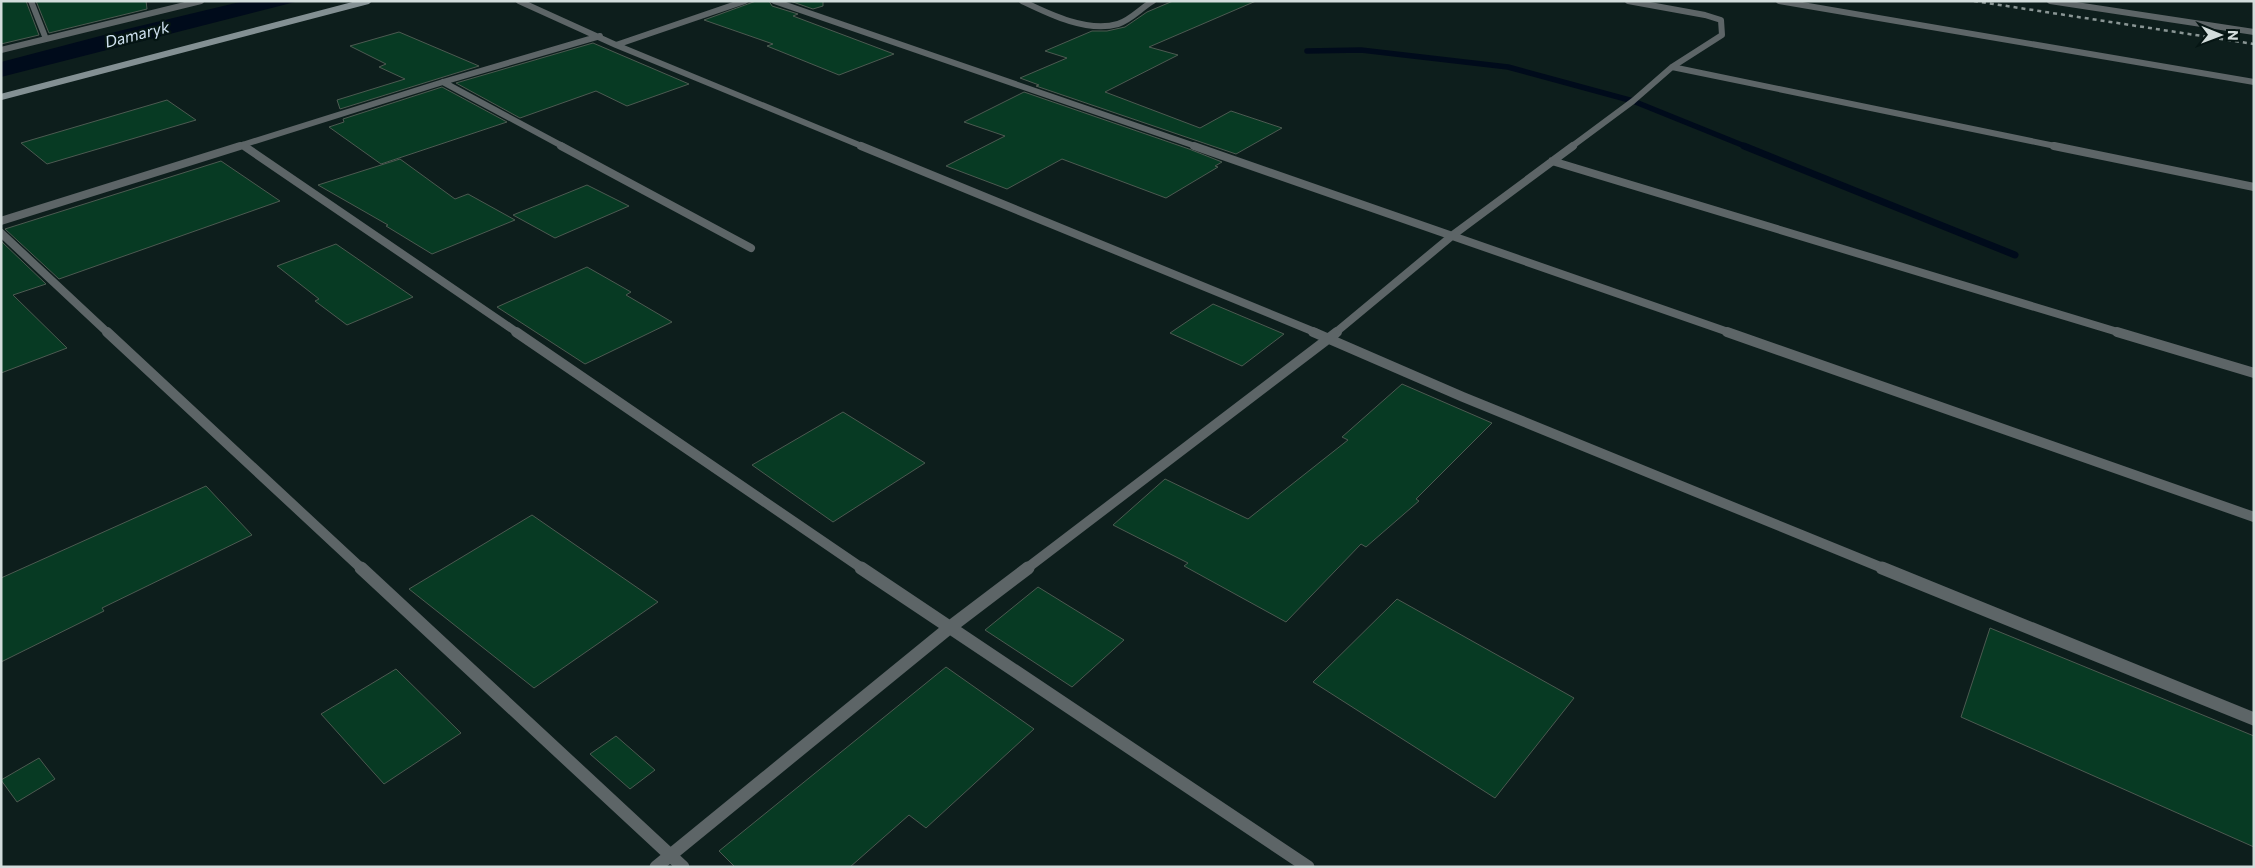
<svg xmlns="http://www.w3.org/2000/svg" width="2255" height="868" viewBox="0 0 2255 868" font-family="Commissioner,sans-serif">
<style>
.water{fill:#000b1b}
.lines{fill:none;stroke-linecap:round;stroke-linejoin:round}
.stream-far1{stroke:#000b1b;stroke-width:5.5}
.stream{stroke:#000b1b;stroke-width:7}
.building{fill:#073a23;stroke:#4c5a51}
.lane{stroke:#5d6567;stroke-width:6}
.street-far3{stroke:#5d6567;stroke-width:6}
.street-far2{stroke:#5d6567;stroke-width:8}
.street-far1{stroke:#5d6567;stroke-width:10}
.street{stroke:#5d6567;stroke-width:13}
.secondary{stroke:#839093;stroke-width:6}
.rail{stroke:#899594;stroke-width:2.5;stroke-dasharray:4 4;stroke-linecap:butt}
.labels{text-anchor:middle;stroke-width:4.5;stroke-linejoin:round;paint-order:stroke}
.far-water-label{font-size:16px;font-style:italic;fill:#d1e3f2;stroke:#051513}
</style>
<rect width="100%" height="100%" fill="#0d1e1c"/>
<path class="water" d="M244 1H299L1 77V62L123 30Z"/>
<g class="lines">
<path class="stream-far1" d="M1307 51 1361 50 1508 67 1633 101 1747 147"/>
<path class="stream" d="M1744 146 2015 255"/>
</g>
<path class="building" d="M1 1H26L39 35 1 44Z
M36 1H146L147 9 49 33Z
M756 1H769L772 6 798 14 793 16 894 54 839 75 767 46 773 44 704 20Z
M790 1H823V6L813 9Z
M1173 1H1256L1149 47 1178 55 1105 92 1200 128 1231 111 1282 128 1236 154 1036 86 1039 85 1020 78 1067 58 1045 51 1092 31H1107L1125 27 1147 12Z
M399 32 479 66 340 109 337 100 405 79 379 67 386 64 350 46Z
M593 43 689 84 627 106 596 91 520 118 456 83Z
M442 87 507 122 381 164 329 127 344 122 343 119Z
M1024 92 1189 149 1222 162 1215 166 1218 167 1166 198 1062 159 1007 189 946 166 1005 136 964 122Z
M167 100 196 120 47 164 21 143Z
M400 159 455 199 468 194 515 220 432 254 386 226 388 225 318 185Z
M221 161 280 201 59 279 5 229Z
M587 185 629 206 555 238 513 215Z
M1 241 46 284 13 295 67 348 1 373Z
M336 244 413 297 347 325 315 301 319 299 277 266Z
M587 267 631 292 626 295 672 322 585 364 497 307Z
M1213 304 1284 334 1242 366 1170 333Z
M1402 384 1492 423 1416 499 1419 501 1366 547 1361 544 1286 622 1184 566 1188 563 1113 525 1165 479 1248 519 1348 440 1342 437Z
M843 412 925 463 833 522 752 465Z
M206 486 252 535 102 608 104 611 1 662V578Z
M532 515 658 602 534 688 409 589Z
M1038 587 1124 640 1072 687 985 630Z
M1397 599 1574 698 1495 798 1313 682Z
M1990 628 2254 736V847L1961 717Z
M946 667 1034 729 926 828 909 815 850 867H735L719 851Z
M396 669 461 733 384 784 321 714Z
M616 736 655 770 630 789 590 754Z
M39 758 55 779 17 802 1 780Z"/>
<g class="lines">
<path class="lane" d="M1022 1C1049 14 1087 33 1118 24 1131 20 1141 8 1153 1
M1779 1 2254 82
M2050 1 2254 32"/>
<path class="street-far3" d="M31 1 46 39
M519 1 616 45 864 147
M774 1 1198 147
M616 45 745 1
M1 50 201 1
M1672 67 2060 147
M443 82 564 147
M243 145 246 147
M236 147 443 82 600 36
M1571 147 1633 101 1672 67 1722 35 1721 20 1705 15 1628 1"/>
<path class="street-far2" d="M244 146 518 333
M561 146 751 248
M861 146 1317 333
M1194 146 1731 333
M2054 146 2254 187
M1552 161 2121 333
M1 221 240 146
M1 233 108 333
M1335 333 1453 235 1573 146"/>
<path class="street-far1" d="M107 332 362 569
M516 332 863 569
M1313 332 1463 397 1885 569
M1727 332 2254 517
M2117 332 2254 373
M1026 569 1337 332"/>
<path class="street" d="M361 568 683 867
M861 568 1308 867
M1882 568 2254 719
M656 867 949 628 1028 568"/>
<path class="secondary" d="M1 97 368 1"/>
<path class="rail" d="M1974 1 2254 44"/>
</g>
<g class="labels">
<g class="far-water-label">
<text transform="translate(137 34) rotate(-14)" y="6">Damaryk</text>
</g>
</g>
<rect width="2255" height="868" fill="none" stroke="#d3dddc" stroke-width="5"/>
<g transform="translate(2220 35) rotate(91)" stroke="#051513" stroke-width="4" paint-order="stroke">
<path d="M0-4L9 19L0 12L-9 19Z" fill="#d3dddc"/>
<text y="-8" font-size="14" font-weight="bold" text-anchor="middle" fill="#d3dddc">N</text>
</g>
</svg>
